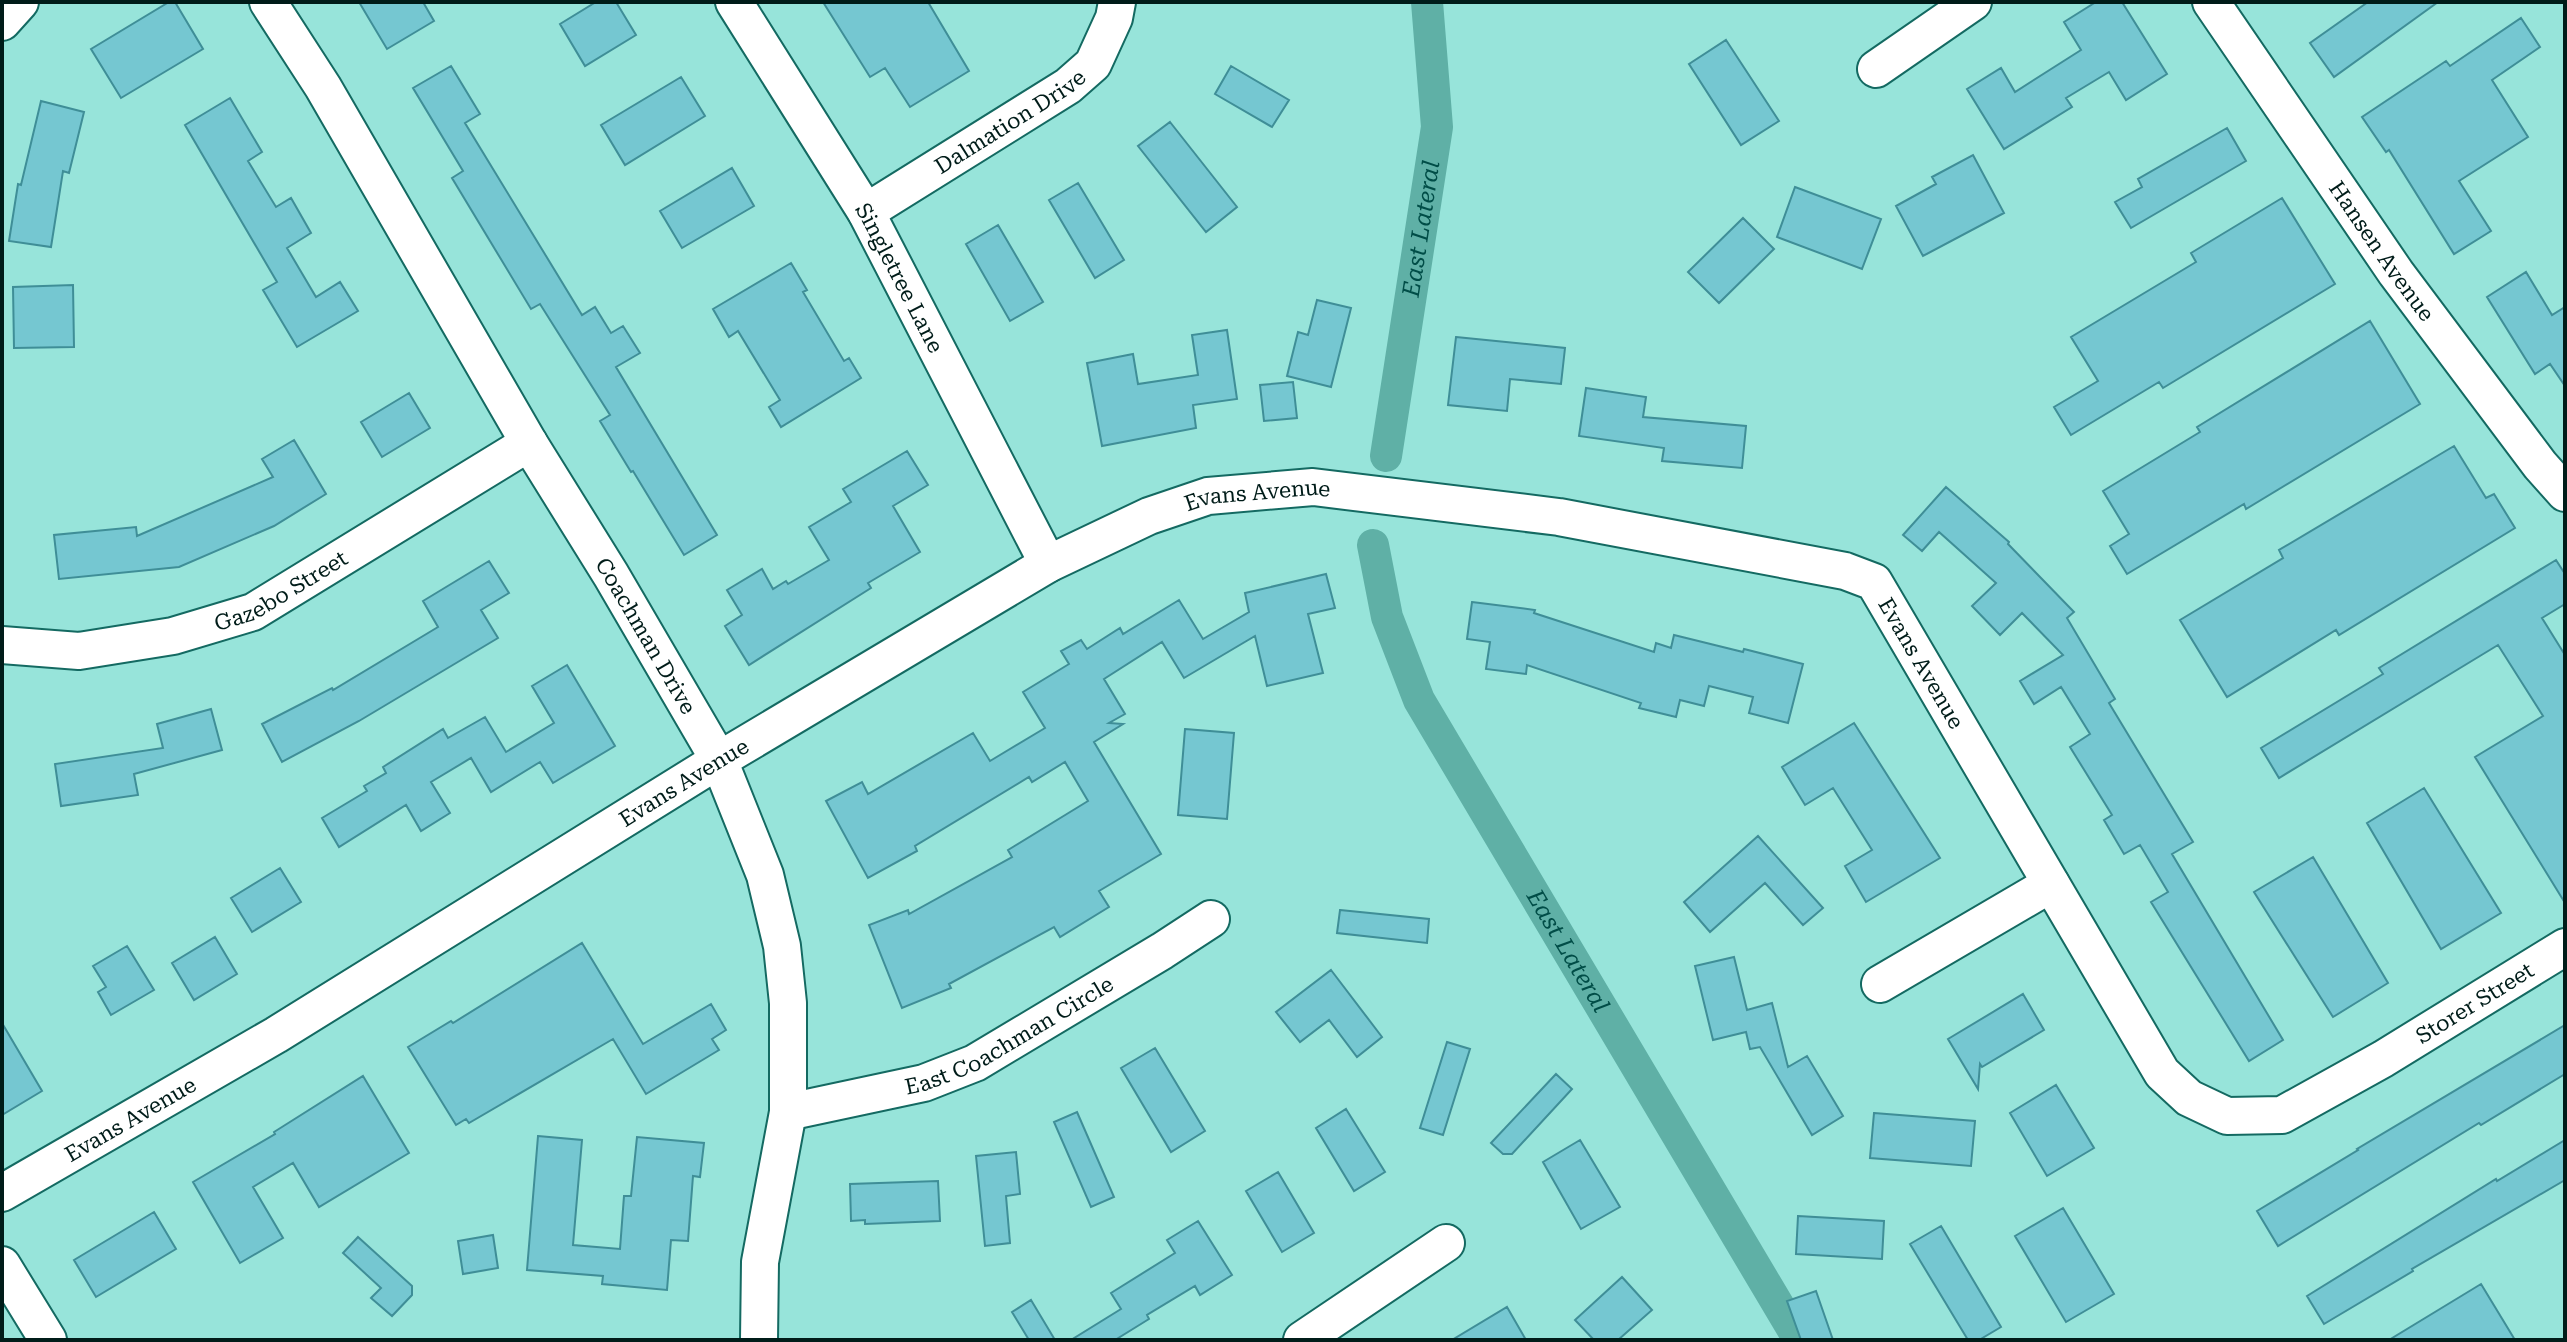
<svg xmlns="http://www.w3.org/2000/svg" width="2567" height="1342" viewBox="0 0 2567 1342" font-family="'Roboto Serif',serif">
<style>
.lines{fill:none;stroke-linecap:round;stroke-linejoin:round}
.canal{stroke:#5fb0a6;stroke-width:32}
.building{fill:#75c7d1;stroke:#3f8e97;stroke-width:2}
.minor-casing{stroke:#146a62;stroke-width:40}
.minor{stroke:#fff;stroke-width:36}
.labels{text-anchor:middle;stroke-width:8;stroke-linejoin:round;paint-order:stroke}
.street-label{font-size:22px;fill:#001c19;stroke:#d8fdf7}
.water-label{font-size:24px;font-style:italic;fill:#004d47;stroke:#d8fdf7}
</style>
<rect width="100%" height="100%" fill="#97e4da"/>
<g class="lines">
<g class="canal">
<path id="s1" d="M1386 456 1437 127 1427 2"/>
<path id="s2" d="M1373 545 1387 617 1419 700 1799 1340"/>
</g>
</g>
<path class="building" d="M169 2H175L203 49 121 98 91 49Z
M359 2H423L434 21 387 49Z
M596 2H616L636 35 585 66 560 24Z
M823 2H928L969 71 910 107 885 68 870 77Z
M2096 2H2122L2167 74 2126 100 2109 72 2066 98 2072 107 2004 149 1967 89 2001 68 2015 92 2081 50 2064 22Z
M2368 2H2438L2334 77 2310 43Z
M2521 18 2540 47 2492 80 2528 137 2459 181 2491 231 2454 254 2389 150 2386 152 2362 117 2446 61 2450 66Z
M1726 40 1779 121 1741 145 1689 64Z
M451 66 480 114 465 123 582 315 595 307 611 333 623 326 640 353 616 367 717 535 684 555 633 471 631 472 600 421 610 415 540 304 531 309 452 178 463 171 413 88Z
M1231 66 1289 100 1272 127 1215 94Z
M681 77 705 116 625 165 601 125Z
M230 98 262 152 248 161 276 207 291 198 311 233 287 248 316 297 340 282 358 311 297 347 263 290 277 282 185 125Z
M41 101 84 112 69 173 63 171 51 247 9 241 18 184 21 185Z
M1170 122 1237 207 1206 232 1138 146Z
M2227 128 2246 161 2131 228 2115 202 2142 187 2138 179Z
M1973 155 2004 213 1923 256 1896 206 1936 184 1932 177Z
M732 168 754 206 682 248 660 211Z
M1078 183 1124 260 1095 278 1049 200Z
M1795 187 1881 219 1862 269 1777 237Z
M2282 198 2335 284 2163 388 2159 382 2071 435 2054 407 2098 381 2071 337 2196 262 2191 253Z
M1743 218 1774 249 1719 303 1688 272Z
M998 225 1043 302 1010 321 966 244Z
M791 263 807 290 803 292 844 361 849 358 861 378 781 427 769 407 780 400 738 331 729 337 713 309Z
M2526 272 2552 315 2565 307V386L2550 364 2535 374 2487 297Z
M73 285 74 347 14 348 13 287Z
M1317 300 1351 308 1331 387 1287 376 1298 332 1308 335Z
M2370 321 2420 404 2246 509 2244 504 2127 574 2110 546 2129 534 2103 491 2200 432 2197 427Z
M1227 330 1237 399 1193 405 1196 428 1102 446 1087 363 1133 354 1138 384 1198 375 1192 335Z
M1456 337 1565 348 1561 384 1510 379 1507 411 1448 405Z
M1293 382 1297 418 1264 421 1260 385Z
M1586 388 1646 397 1643 417 1746 426 1742 468 1662 461 1664 448 1579 436Z
M409 393 430 428 382 457 361 422Z
M294 440 326 494 274 526 179 567 59 579 54 535 136 527 137 536 273 477 262 459Z
M2454 446 2486 498 2494 494 2515 528 2339 635 2336 630 2227 697 2180 620 2283 558 2279 550Z
M907 451 928 485 893 506 920 552 868 583 871 588 749 665 725 626 742 615 727 590 762 569 773 589 786 581 788 584 829 560 809 527 851 502 843 489Z
M1946 487 2009 542 2008 544 2074 612 2067 618 2115 699 2109 703 2193 842 2172 854 2283 1040 2249 1061 2151 902 2168 892 2140 845 2124 854 2104 820 2112 815 2070 747 2090 734 2061 687 2034 704 2020 681 2063 655 2022 613 2000 635 1972 606 1996 583 1939 532 1922 551 1903 535Z
M2556 560 2565 574V604L2542 618 2565 655V903L2475 757 2543 716 2498 645 2279 778 2261 748 2383 674 2379 668Z
M489 561 509 593 481 610 498 638 359 721 282 762 262 724 332 688 333 690 438 627 423 601Z
M1326 574 1335 608 1308 614 1323 673 1267 686 1255 636 1184 678 1162 642 1104 679 1125 714 1109 723 1123 724 1094 742 1161 854 1099 891 1109 907 1060 937 1054 927 949 984 951 988 902 1008 869 925 908 910 909 914 1012 857 1008 850 1088 801 1065 762 1032 782 1029 777 915 846 917 851 868 878 826 801 862 782 868 794 973 733 990 761 1045 728 1023 692 1069 664 1061 651 1081 640 1087 649 1120 628 1123 634 1179 600 1203 639 1249 612 1245 593Z
M1472 602 1535 610 1534 613 1654 652 1656 643 1671 648 1674 635 1743 652 1744 649 1803 664 1788 723 1749 713 1753 697 1709 686 1704 706 1680 700 1676 717 1639 708 1641 703 1527 665 1526 674 1486 669 1490 642 1467 639Z
M567 665 615 746 553 783 540 762 491 792 471 758 431 782 450 813 421 831 406 805 339 847 322 818 367 791 364 786 386 773 383 767 443 729 448 738 485 717 506 752 554 723 532 686Z
M211 709 222 750 134 774 138 795 61 806 55 764 163 748 157 724Z
M1854 723 1940 858 1866 902 1845 866 1872 850 1833 788 1805 805 1782 767Z
M1185 729 1234 733 1227 819 1178 815Z
M2424 788 2501 913 2441 949 2367 823Z
M1758 836 1823 908 1803 925 1765 883 1710 932 1684 902Z
M2313 857 2388 983 2333 1017 2254 892Z
M280 868 301 902 252 932 231 898Z
M1340 910 1429 919 1427 943 1337 933Z
M215 937 237 974 194 1000 172 963Z
M582 943 643 1044 711 1004 726 1030 712 1039 719 1050 646 1094 613 1039 469 1123 466 1119 456 1125 408 1047 451 1021 453 1023Z
M127 946 154 990 111 1015 98 992 106 987 93 966Z
M1734 957 1747 1010 1772 1003 1788 1067 1807 1056 1843 1116 1812 1135 1760 1047 1750 1049 1746 1032 1713 1040 1695 966Z
M1331 970 1382 1037 1357 1057 1329 1020 1300 1042 1276 1012Z
M2023 994 2044 1030 1982 1067 1980 1064 1978 1089 1948 1039Z
M2 1023 42 1091 2 1115Z
M2565 1025V1074L2481 1125 2479 1123 2278 1246 2257 1211 2358 1150 2357 1149Z
M1447 1042 1470 1049 1443 1135 1420 1128Z
M1155 1048 1205 1131 1171 1152 1121 1068Z
M1556 1074 1572 1089 1512 1154H1503L1491 1143Z
M363 1076 409 1153 319 1207 293 1163 253 1187 283 1238 240 1263 193 1182 275 1134 274 1132Z
M2056 1085 2094 1148 2047 1176 2010 1113Z
M1346 1109 1385 1172 1354 1191 1316 1128Z
M1077 1112 1114 1197 1091 1207 1054 1122Z
M1874 1113 1975 1121 1971 1166 1870 1158Z
M538 1136 582 1140 573 1245 620 1249 624 1196H631L637 1137 704 1143 700 1177 693 1176 688 1241 671 1240 667 1290 602 1284 603 1276 527 1270Z
M1580 1140 1620 1207 1581 1229 1543 1162Z
M2565 1140V1180L2412 1269 2413 1271 2324 1324 2307 1296 2496 1179 2497 1181Z
M1016 1152 1020 1194 1006 1196 1010 1243 985 1246 976 1156Z
M1278 1172 1314 1233 1282 1252 1246 1191Z
M938 1181 940 1221 865 1224V1220L851 1221 850 1184Z
M2063 1208 2114 1294 2066 1322 2015 1236Z
M154 1212 176 1249 96 1297 74 1260Z
M1798 1216 1884 1221 1882 1259 1796 1254Z
M1198 1221 1232 1275 1200 1295 1195 1286 1147 1315 1149 1319 1115 1340H1071L1121 1309 1111 1293 1175 1253 1167 1240Z
M1941 1226 2001 1327 1979 1340H1968L1910 1244Z
M493 1235 498 1268 463 1274 458 1241Z
M358 1237 412 1286V1295L392 1316 371 1298 381 1288 343 1253Z
M1622 1277 1652 1310 1618 1340H1594L1575 1320Z
M2481 1284 2515 1340H2389Z
M1816 1291 1833 1340H1801L1787 1301Z
M1031 1300 1055 1340H1029L1012 1312Z
M1507 1307 1526 1340H1452Z"/>
<g class="lines">
<defs>
<g id="minor">
<path id="s3" d="M268 2 323 87 529 443 611 575 719 760 765 875 782 946 788 1003V1112L760 1262 759 1340"/>
<path id="s4" d="M734 2 866 212 1048 564"/>
<path id="s5" d="M2211 2 2396 273 2540 465 2565 493"/>
<path d="M2 22 20 2"/>
<path d="M1876 69 1973 2"/>
<path id="s6" d="M866 212 1068 86 1093 64 1114 18 1117 2"/>
<path id="s7" d="M2 645 79 651 173 636 253 612 529 443"/>
<path d="M1880 984 2051 884"/>
<path id="s8" d="M788 1112 924 1083 975 1063 1162 951 1211 919"/>
<path id="s9" d="M2 1193 276 1035 719 760 1048 564 1149 516 1208 496 1313 487 1559 517 1845 571 1874 582 2162 1073 2189 1098 2227 1116 2282 1115 2383 1059 2565 947"/>
<path d="M2 1265 48 1340"/>
<path d="M1302 1340 1446 1243"/>
</g>
</defs>
<use href="#minor" class="minor-casing"/>
<use href="#minor" class="minor"/>
</g>
<g class="labels">
<g class="street-label">
<text dy="8" stroke="none"><textPath href="#s6" startOffset="170">Dalmation Drive</textPath></text>
<text dy="8" stroke="none"><textPath href="#s5" startOffset="302">Hansen Avenue</textPath></text>
<text dy="8" stroke="none"><textPath href="#s4" startOffset="322">Singletree Lane</textPath></text>
<text dy="8" stroke="none"><textPath href="#s9" startOffset="1444">Evans Avenue</textPath></text>
<text dy="8" stroke="none"><textPath href="#s7" startOffset="290">Gazebo Street</textPath></text>
<text dy="8" stroke="none"><textPath href="#s3" startOffset="738">Coachman Drive</textPath></text>
<text dy="8" stroke="none"><textPath href="#s9" startOffset="2164">Evans Avenue</textPath></text>
<text dy="8" stroke="none"><textPath href="#s9" startOffset="796">Evans Avenue</textPath></text>
<text dy="8" stroke="none"><textPath href="#s9" startOffset="2996">Storer Street</textPath></text>
<text dy="8" stroke="none"><textPath href="#s8" startOffset="236">East Coachman Circle</textPath></text>
<text dy="8" stroke="none"><textPath href="#s9" startOffset="148">Evans Avenue</textPath></text>
</g>
<g class="water-label">
<text dy="8" stroke="none"><textPath href="#s1" startOffset="230">East Lateral</textPath></text>
<text dy="8" stroke="none"><textPath href="#s2" startOffset="454">East Lateral</textPath></text>
</g>
</g>
<rect width="2567" height="1342" fill="none" stroke="#001c19" stroke-width="8"/>
</svg>
